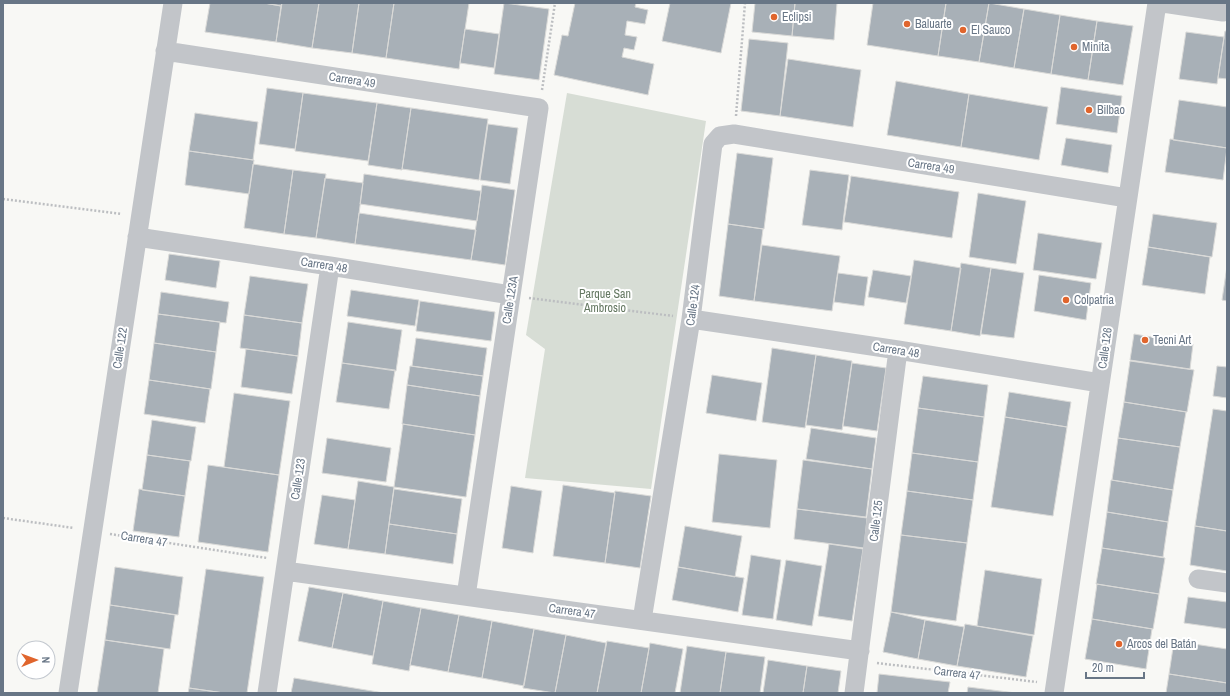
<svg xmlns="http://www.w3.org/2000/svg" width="1230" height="696" viewBox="0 0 1230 696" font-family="'Archivo Narrow',sans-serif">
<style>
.green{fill:#d7ddd5}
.building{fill:#a8b0b7;stroke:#dadad8}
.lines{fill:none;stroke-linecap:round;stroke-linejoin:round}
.path{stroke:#bcbec1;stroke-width:2.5;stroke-dasharray:2 2;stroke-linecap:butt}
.minor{stroke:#c2c5c9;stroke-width:19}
.poi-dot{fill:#e0652d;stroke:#fff;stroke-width:1.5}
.labels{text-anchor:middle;stroke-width:4;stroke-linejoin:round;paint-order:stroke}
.poi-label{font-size:12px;fill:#687686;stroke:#fff;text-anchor:start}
.street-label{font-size:12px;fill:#687686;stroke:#fff}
.park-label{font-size:12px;fill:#657862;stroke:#fff}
</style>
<rect width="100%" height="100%" fill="#f8f8f5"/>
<path class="green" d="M567 93 706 121 651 489 525 478 545 349 526 335Z"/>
<path class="building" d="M210 3H264L281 6 276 42 205 32Z
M264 3H282L281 6Z
M282 3H319L312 48 276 42Z
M319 3H359L352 53 312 48Z
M359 3H394L386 58 352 53Z
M394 3H469L459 69 386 58Z
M504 3 549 9 539 80 494 74Z
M575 3H636L635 7 648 10 645 24 627 21 625 35 637 37 634 50 624 48 622 57 654 64 648 95 554 75 562 35 568 36Z
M670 3H731L721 53 662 41Z
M755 3H795L792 36 752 32Z
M795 3H837L834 40 792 36Z
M873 3H946L938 56 867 45Z
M946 3H989L979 62 938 56Z
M989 3 1024 9 1014 68 979 62Z
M1024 9 1060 15 1051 74 1014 68Z
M1060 15 1097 21 1088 80 1051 74Z
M1097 21 1133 26 1123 85 1088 80Z
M465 29 499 34 494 68 460 63Z
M1225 31H1227V79L1218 78Z
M1186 32 1224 37 1217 84 1179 79Z
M749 39 788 43 780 116 741 111Z
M788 59 861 70 853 127 780 116Z
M896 81 969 94 961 147 887 135Z
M1061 87 1122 96 1117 133 1056 124Z
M267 88 303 93 295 149 259 144Z
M303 93 377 103 368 161 295 151Z
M969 94 1048 107 1039 160 961 147Z
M1179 100 1227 107V148L1173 140Z
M377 103 411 108 402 170 368 165Z
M411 108 488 119 479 180 402 169Z
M195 113 258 122 253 160 189 151Z
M488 124 518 128 510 184 480 180Z
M1066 138 1112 145 1108 173 1061 165Z
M1170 139 1227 148 1223 180 1165 172Z
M189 151 254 160 249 194 185 185Z
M737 153 773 158 764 229 728 224Z
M253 164 293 170 284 234 244 228Z
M293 170 326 174 316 238 284 234Z
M810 170 849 175 842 230 802 225Z
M364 174 481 191 477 221 360 204Z
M851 176 959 192 952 238 844 222Z
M325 178 363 183 355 244 316 238Z
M482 185 515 190 505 265 471 260Z
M978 193 1026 201 1016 264 969 257Z
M359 213 476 230 471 260 355 244Z
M1153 214 1217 223 1212 257 1148 247Z
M728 224 763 229 754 301 719 296Z
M1038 233 1102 243 1096 279 1033 270Z
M762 245 840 256 832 311 754 301Z
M1148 247 1210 257 1205 294 1142 285Z
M169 254 220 261 216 288 165 280Z
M914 260 961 268 951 331 904 324Z
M961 263 991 268 980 336 951 331Z
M1227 266V301L1222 300Z
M991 268 1024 273 1014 338 981 334Z
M873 270 911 276 906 303 868 297Z
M838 273 868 277 864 306 834 302Z
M1039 275 1091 283 1086 320 1034 311Z
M250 276 308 284 302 323 244 315Z
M351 290 419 300 415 326 347 316Z
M161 292 229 302 226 323 158 314Z
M420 301 495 312 491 341 416 331Z
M158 314 220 322 216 352 154 343Z
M244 315 302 323 298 356 240 348Z
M348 322 402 330 396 371 342 363Z
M1134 334 1193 344 1190 369 1130 360Z
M416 338 487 348 483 376 412 366Z
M154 343 216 352 211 389 149 380Z
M772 348 816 355 805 428 762 422Z
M246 349 298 356 292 394 241 387Z
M816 355 852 361 842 430 806 425Z
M1130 361 1194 370 1187 412 1124 402Z
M342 363 395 370 389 409 336 402Z
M852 363 886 368 877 431 843 426Z
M410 366 483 376 480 396 407 385Z
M1217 366 1227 367V398L1213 396Z
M712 375 762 383 756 421 706 413Z
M923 376 988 385 984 417 918 408Z
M149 380 210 389 205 423 144 414Z
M407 385 480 396 475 435 402 424Z
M1009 392 1071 402 1067 427 1005 417Z
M234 393 290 401 279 475 224 467Z
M1124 402 1186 412 1180 447 1118 438Z
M918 408 984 417 978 462 912 453Z
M1213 409 1227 411V531L1195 526Z
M1005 417 1067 427 1053 516 991 507Z
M152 420 196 427 191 461 147 455Z
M403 424 475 435 466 497 394 487Z
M811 428 876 438 872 469 806 459Z
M327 438 391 448 386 482 322 473Z
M1118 438 1180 447 1173 490 1112 480Z
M912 453 978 462 973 500 907 491Z
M719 454 777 460 770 528 712 522Z
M147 455 190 461 185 496 142 490Z
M803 460 872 469 866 517 797 509Z
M208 465 279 475 268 552 198 542Z
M1111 480 1173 490 1168 522 1107 512Z
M358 481 394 487 385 554 348 549Z
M563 485 615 493 605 563 553 556Z
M511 486 542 491 533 553 502 548Z
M139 489 185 496 179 537 133 531Z
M394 489 462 499 457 534 389 524Z
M615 491 651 496 640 568 605 563Z
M907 491 973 500 967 543 901 535Z
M322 495 355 500 348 549 314 544Z
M797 509 867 518 864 548 794 539Z
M1107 512 1168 522 1163 557 1102 548Z
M389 524 457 534 453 564 385 554Z
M685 526 742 536 735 577 678 567Z
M1195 526 1227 531V571L1190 565Z
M901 535 967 543 956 621 891 612Z
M829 544 863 549 852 621 818 616Z
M1102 548 1165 558 1159 594 1096 584Z
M751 555 781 560 773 619 742 615Z
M786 560 822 566 812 626 776 620Z
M115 567 183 577 178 615 110 605Z
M678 567 744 578 738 612 672 600Z
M206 569 264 577 247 693H224L189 688Z
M985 570 1042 579 1034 635 977 626Z
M1097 584 1159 594 1153 629 1092 619Z
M309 587 343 593 332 648 298 641Z
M343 593 383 601 373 656 332 648Z
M1188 597 1227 602V629L1184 623Z
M383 601 421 608 409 671 372 664Z
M110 605 175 615 170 649 105 640Z
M421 608 459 615 448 672 410 665Z
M891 612 925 620 918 659 883 652Z
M459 615 492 621 482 678 448 672Z
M1092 619 1152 629 1146 669 1085 659Z
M925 620 964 627 957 666 918 659Z
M492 621 534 629 524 686 482 678Z
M965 624 1033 636 1026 677 957 666Z
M534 629 566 635 555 693 523 688Z
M566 635 606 643 597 693H555Z
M105 640 164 649 158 693H97Z
M607 641 649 648 641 693H597Z
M1174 641 1227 649V683L1169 674Z
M650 643 683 649 675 693H641Z
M687 646 726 652 720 693H680Z
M726 652 765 657 760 693H720Z
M768 660 807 666 803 693H763Z
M807 666 841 671 838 693H803Z
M879 674 950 682 948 693H877Z
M1169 674 1227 683V693H1166Z
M294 678 384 693H291Z
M968 687 1016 693H967Z
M189 688 224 693H188Z"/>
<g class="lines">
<path class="path" d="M542 90 555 3
M736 116 745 3
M3 199 122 214
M529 298 673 316
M3 518 74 528
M110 534 267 558
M877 663 1037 682"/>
<path class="minor" d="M1163 3 1223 12 1227 11
M165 51 539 108 466 596
M137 237 330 266 511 295
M691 319 898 350 1100 383
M285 571 860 651
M1198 579 1227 583
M642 620 691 319 713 144 720 136 734 134 1127 198
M68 693 173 3
M267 693 330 266
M854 693 898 350
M1054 693 1157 3"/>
</g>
<g class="poi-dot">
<circle cx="774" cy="17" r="4"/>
<circle cx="907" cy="24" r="4"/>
<circle cx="963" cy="30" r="4"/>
<circle cx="1074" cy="47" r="4"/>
<circle cx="1089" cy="110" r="4"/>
<circle cx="1066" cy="300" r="4"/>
<circle cx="1145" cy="340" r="4"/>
<circle cx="1119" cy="644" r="4"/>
</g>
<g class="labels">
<g class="poi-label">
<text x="782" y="21">Eclipsi</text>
<text x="915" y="28">Baluarte</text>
<text x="971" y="34">El Sauco</text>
<text x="1082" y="51">Minita</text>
<text x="1097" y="114">Bilbao</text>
<text x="1074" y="304">Colpatria</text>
<text x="1153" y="344">Tecni Art</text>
<text x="1127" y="648">Arcos del Batán</text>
</g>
<g class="street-label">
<text transform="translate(352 80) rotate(9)" y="4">Carrera 49</text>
<text transform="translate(931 166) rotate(9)" y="4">Carrera 49</text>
<text transform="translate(324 265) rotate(9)" y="4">Carrera 48</text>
<text transform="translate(510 300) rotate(-81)" y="4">Calle 123A</text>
<text transform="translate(693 305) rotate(-82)" y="4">Calle 124</text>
<text transform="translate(120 348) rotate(-81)" y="4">Calle 122</text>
<text transform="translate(1105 348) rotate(-82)" y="4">Calle 126</text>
<text transform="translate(896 350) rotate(9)" y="4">Carrera 48</text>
<text transform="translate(298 479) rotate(-81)" y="4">Calle 123</text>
<text transform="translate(876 521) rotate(-83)" y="4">Calle 125</text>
<text transform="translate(144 539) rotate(9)" y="4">Carrera 47</text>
<text transform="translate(572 611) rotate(8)" y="4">Carrera 47</text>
<text transform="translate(957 673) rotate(7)" y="4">Carrera 47</text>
</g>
<g class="park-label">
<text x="605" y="298">Parque San<tspan x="605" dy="14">Ambrosio</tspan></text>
</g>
</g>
<rect width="1230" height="696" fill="none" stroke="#687686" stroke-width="8"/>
<g transform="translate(36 660) rotate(89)"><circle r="19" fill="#ffffff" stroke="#c3c8cf"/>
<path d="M0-3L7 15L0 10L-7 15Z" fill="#e0652d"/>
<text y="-6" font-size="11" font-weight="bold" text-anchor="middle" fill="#687686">N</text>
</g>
<path d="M1086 672v6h58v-6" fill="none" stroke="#687686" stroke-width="2"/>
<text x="1092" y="672" font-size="12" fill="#687686" stroke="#ffffff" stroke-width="3" paint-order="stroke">20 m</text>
</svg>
